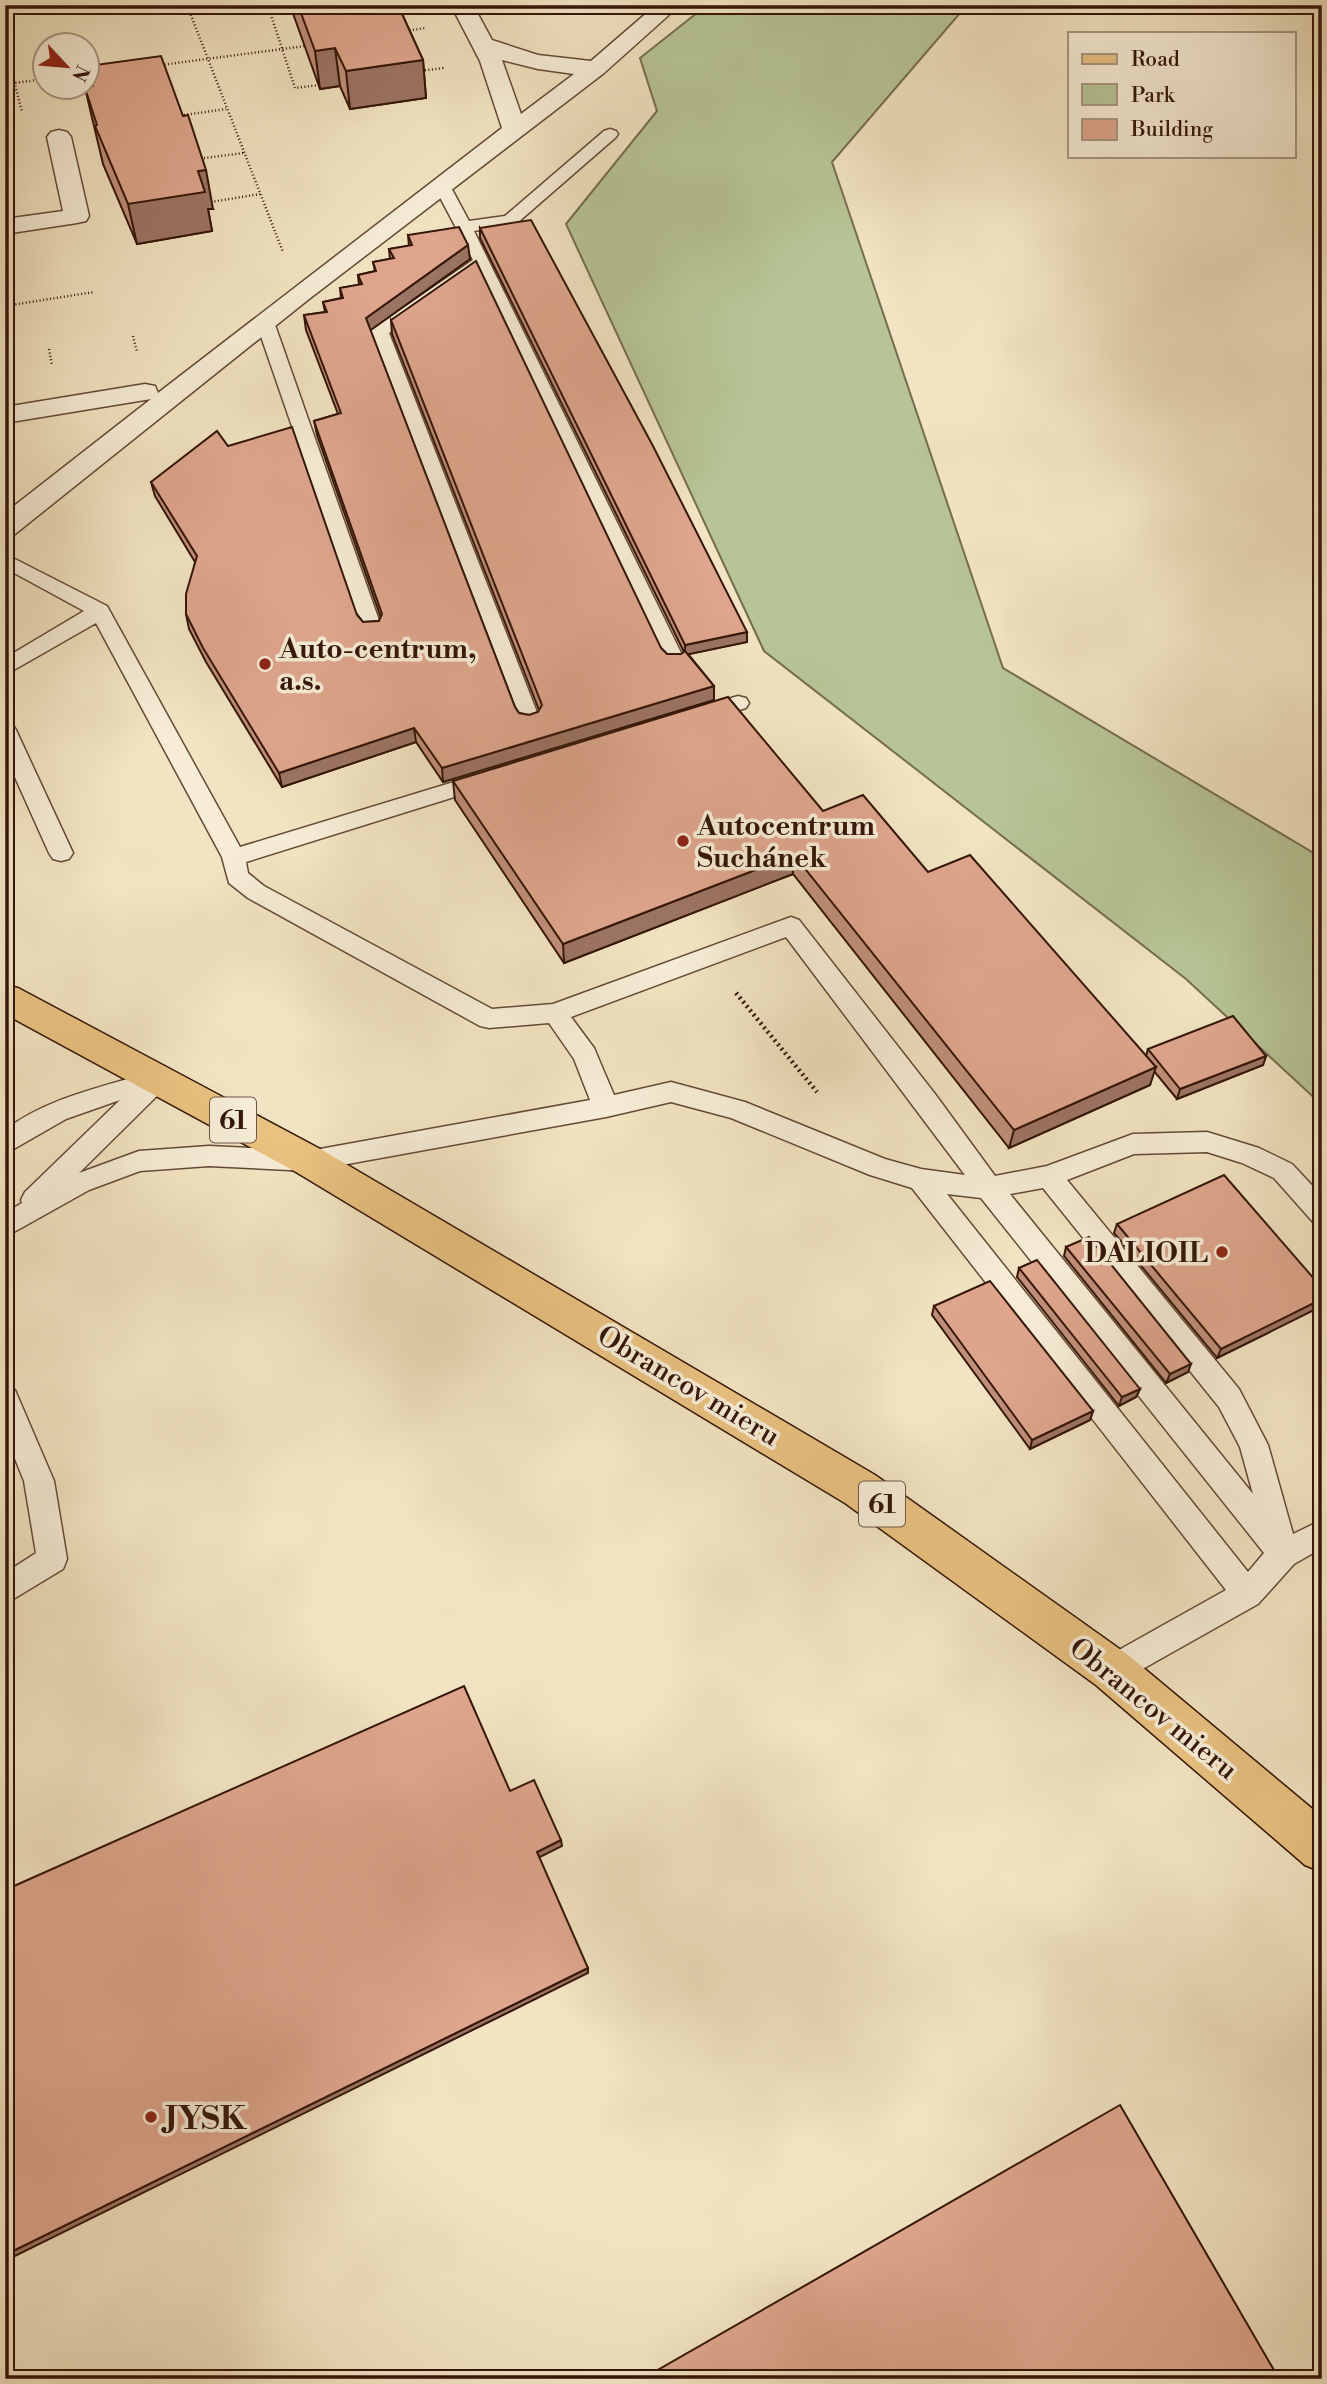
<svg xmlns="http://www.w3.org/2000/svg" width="1327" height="2384" viewBox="0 0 1327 2384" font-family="'Libre Bodoni',serif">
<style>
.green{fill:#b7c596;stroke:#766d4f;stroke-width:2}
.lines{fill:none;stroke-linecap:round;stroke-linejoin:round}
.lane-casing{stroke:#644936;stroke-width:3}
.street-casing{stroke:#644936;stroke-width:3}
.primary-casing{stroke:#341508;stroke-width:3}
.path-far1{stroke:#341508;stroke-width:2.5;stroke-dasharray:1 2.5;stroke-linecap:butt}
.path{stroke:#341508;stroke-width:4.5;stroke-dasharray:2 3.5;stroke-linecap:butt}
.lane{fill:#f7edd7;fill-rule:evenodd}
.street{fill:#f7edd7;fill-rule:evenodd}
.primary{fill:#e9c281;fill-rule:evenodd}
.wall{fill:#c08f79;stroke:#341508;stroke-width:2}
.shaded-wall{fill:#9c7463;stroke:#341508;stroke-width:2}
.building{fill:#dfa68d;stroke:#341508;stroke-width:2}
.poi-dot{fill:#8f2418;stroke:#f7edd7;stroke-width:2.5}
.labels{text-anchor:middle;stroke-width:7;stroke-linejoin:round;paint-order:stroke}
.shield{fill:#f7edd7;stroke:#6e5646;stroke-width:2}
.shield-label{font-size:26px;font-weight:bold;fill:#341508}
.poi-label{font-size:28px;font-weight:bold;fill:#341508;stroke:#f7edd7;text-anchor:start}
.street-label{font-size:28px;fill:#341508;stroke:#f7edd7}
.near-poi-label{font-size:33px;font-weight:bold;fill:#341508;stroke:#f7edd7;text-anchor:start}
</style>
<rect width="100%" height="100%" fill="#f2e4c2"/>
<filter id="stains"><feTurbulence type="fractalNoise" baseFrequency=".00286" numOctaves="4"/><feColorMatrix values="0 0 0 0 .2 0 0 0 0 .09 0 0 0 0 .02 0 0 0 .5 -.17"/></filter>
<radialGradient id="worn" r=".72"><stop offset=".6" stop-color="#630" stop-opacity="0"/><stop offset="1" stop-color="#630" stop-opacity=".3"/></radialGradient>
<path class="green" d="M707 5H967L832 162 1003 668 1322 858V1105L1186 979 764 651 566 224 657 111 640 58Z"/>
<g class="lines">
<defs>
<path id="lane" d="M610 129 616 131 618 134 616 137 516 224 474 231 685 661 681 666H667L663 661 478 271 389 333 540 720 537 725 529 727 521 725 518 720 370 331 473 260 434 186 436 182H448L469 221 505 216 604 131Z
M265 317 274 322 382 629 379 634H365L362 629 256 322Z
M5 554 107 606 240 847 480 774 488 771 496 774 499 779 496 784 246 862 248 873 264 886 492 1009 553 1004 791 917 799 920 935 1094 995 1176 1047 1166 1133 1134 1207 1132 1259 1148 1292 1164 1322 1196V1225L1313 1222 1274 1178 1242 1163 1207 1152 1134 1154 1067 1180 1239 1389 1268 1445 1293 1534 1322 1520V1548L1294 1564 1258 1604 1123 1680 1112 1685 1101 1680 1097 1670 1101 1660 1226 1590 912 1188 870 1175 731 1118 671 1102 606 1117 309 1171 209 1166 140 1171 89 1190 5 1237V1213L22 1203 21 1200 25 1192 120 1100 66 1119 5 1154V1130C50 1096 105 1087 157 1070L166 1073 170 1080 166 1087 79 1173 139 1151 209 1146 309 1151 590 1100 574 1059 549 1023 489 1028 480 1026 248 898 229 883 222 857 96 623 5 675V658L84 611 5 568ZM786 937 965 1175 921 1169 885 1159 745 1102 671 1082 614 1095 594 1048 571 1017ZM1043 1188 1219 1407 1240 1447 1253 1494 1010 1194ZM947 1194 981 1198 1264 1553 1248 1572Z
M738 696 746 698 749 703 746 708 699 722 691 720 688 715 691 710Z
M5 723 13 725 16 730 73 853 69 859 61 861 53 859 49 853 5 755Z
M5 1387 15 1390 54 1481 67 1559 63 1569 5 1604V1573L36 1553 24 1481 5 1434Z"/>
<path id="street" d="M451 5H473L492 40 538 55 591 61 656 5H680L604 73 309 299 15 534 5 537V513L151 399 5 423V407L145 384 155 386 158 393 502 128 480 61ZM502 60 538 69 574 74 521 114Z
M59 130 67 132 71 137 89 216 86 221 77 223 5 234V219L63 211 47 137 51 132Z"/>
<path id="primary" d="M5 985 18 988 322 1150 875 1475 1128 1655 1322 1817V1872L1305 1865 1096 1685 845 1503 296 1172 5 1014Z"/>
</defs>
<use href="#lane" class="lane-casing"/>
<use href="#street" class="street-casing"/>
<use href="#primary" class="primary-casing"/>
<path class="path-far1" d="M187 5 283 252
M289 11 270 12 295 88 319 85
M406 31 425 28
M5 45 22 112
M161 65 305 46
M418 71 444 68
M5 84 46 79
M177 116 226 109
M197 159 244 153
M211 202 260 194
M5 306 94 292
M133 336 137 352
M49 349 52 366"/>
<path class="path" d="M736 993 817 1092"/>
<use href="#lane" class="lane"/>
<use href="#street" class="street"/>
<use href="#primary" class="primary"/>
</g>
<path class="wall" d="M290 5H398L423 60 426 98 350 109 340 86 320 89Z
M88 66 213 209H208L212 231 137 244 103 164 85 88 92 86Z
M480 228 747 632V642L688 654 714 686V700L443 782 416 742 282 787 206 662 189 629 186 614 195 562 155 496 151 482 228 446 363 622 379 621 381 618 317 435 314 421 338 414 306 330 304 315 325 312 323 302 341 298 340 288 359 285 358 275 375 271 373 262 390 259 389 249 409 246 408 235 470 259 370 330 515 707 519 713 529 715 538 712 539 710 392 334 391 320 661 648 667 654H681L684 652 480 238Z
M453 781 823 811 928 872 1146 1056 1148 1049 1266 1056 1263 1065 1177 1099 1154 1071 1150 1085 1009 1148 793 874 564 963 455 800Z
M1117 1224 1322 1288V1306L1217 1358 1114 1233Z
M1066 1247 1188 1372 1166 1383 1064 1256Z
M1019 1268 1140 1389 1136 1397 1119 1406 1017 1277Z
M934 1306 1093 1411 1090 1420 1030 1449 932 1315Z"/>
<path class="shaded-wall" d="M335 48 340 86 320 89 315 51Z
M423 60 426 98 350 109 346 71Z
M206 170 213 209H208L212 231 137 244 128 204 198 171Z
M468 245 470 259 368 332 366 318Z
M747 632V642L685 655V645Z
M714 686V700L443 782 442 768Z
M414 728 416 742 282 787 279 773Z
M794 855 793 874 564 963 563 944Z
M1266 1056 1263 1065 1177 1099 1180 1089Z
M1156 1067 1150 1085 1009 1148 1014 1130Z
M1322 1299V1306L1217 1358 1221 1349Z
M1191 1364 1188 1372 1166 1383 1170 1374Z
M1140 1389 1136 1397 1119 1406 1122 1397Z
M1093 1411 1090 1420 1030 1449 1032 1440Z
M561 1840 562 1846 538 1858 537 1852Z
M588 1968V1973L5 2261V2255Z"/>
<path class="building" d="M298 5H398L423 60 346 71 335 48 315 51Z
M161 56 183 116 188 115 206 170 198 171 205 192 128 204 95 126 97 125 85 88 93 86 88 66Z
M531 220 653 446 747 632 685 645 480 228Z
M459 227 468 245 366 318 515 707 519 713 529 715 538 712 542 705 391 320 476 261 661 648 667 654H681L685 651 714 686 442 768 414 728 279 773 203 648 186 614V594L197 556 151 482 217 431 228 446 292 427 357 615 363 622 379 621 382 614 314 421 341 413 304 315 327 312 323 302 343 298 340 288 362 284 358 275 376 271 373 262 394 258 389 249 412 245 408 235Z
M728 697 823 811 863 795 928 872 970 855 1156 1067 1014 1130 794 855 563 944 453 781Z
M1233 1016 1266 1056 1180 1089 1148 1049Z
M1224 1175 1322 1288V1299L1221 1349 1117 1224Z
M1089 1237 1191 1364 1170 1374 1066 1247Z
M1037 1260 1140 1389 1122 1397 1019 1268Z
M990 1281 1093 1411 1032 1440 934 1306Z
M464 1686 510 1791 534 1780 561 1840 537 1852 588 1968 5 2255V1890Z
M1120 2105 1278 2377 1275 2379H642Z"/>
<g class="poi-dot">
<circle cx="265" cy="664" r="7"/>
<circle cx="683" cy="841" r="7"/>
<circle cx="1222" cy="1252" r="7"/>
<circle cx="151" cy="2117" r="7"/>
</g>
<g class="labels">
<g class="shield">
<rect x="210" y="1097.5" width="46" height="45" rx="5"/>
<rect x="859" y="1481.5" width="46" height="45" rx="5"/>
</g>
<g class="shield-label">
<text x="233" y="1129">61</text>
<text x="882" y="1513">61</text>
</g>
<g class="poi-label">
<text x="279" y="658">Auto-centrum,<tspan x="279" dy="32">a.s.</tspan></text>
<text x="697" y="835">Autocentrum<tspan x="697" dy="32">Suchánek</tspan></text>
<text x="1208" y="1262" text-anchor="end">DALIOIL</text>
</g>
<g class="street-label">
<text transform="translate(689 1385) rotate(31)" y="10">Obrancov mieru</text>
<text transform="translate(1154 1708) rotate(39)" y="10">Obrancov mieru</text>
</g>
<g class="near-poi-label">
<text x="165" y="2129">JYSK</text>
</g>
</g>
<rect width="1327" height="2384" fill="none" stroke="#f2e4c2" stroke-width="28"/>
<rect x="7" y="7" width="1313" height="2370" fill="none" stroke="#341508" stroke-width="3.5"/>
<rect x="14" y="14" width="1299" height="2356" fill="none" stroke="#341508" stroke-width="2"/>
<rect x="1068" y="32" width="228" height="126" fill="#f7edd7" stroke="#a99784" stroke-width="2"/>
<rect x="1082" y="54" width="35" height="10" fill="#e9c281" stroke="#a99784" stroke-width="2"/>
<text x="1131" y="66" font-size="21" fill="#341508">Road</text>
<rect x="1082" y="84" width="35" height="21" fill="#b7c596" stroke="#a99784" stroke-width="2"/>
<text x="1131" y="102" font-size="21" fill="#341508">Park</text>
<rect x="1082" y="119" width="35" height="21" fill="#dfa68d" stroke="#a99784" stroke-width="2"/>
<text x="1131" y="136" font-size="21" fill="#341508">Building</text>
<g transform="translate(66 66) rotate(116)"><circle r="33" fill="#f7edd7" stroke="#a99784" stroke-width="2"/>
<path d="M0-5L12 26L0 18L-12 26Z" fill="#8f2418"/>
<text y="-10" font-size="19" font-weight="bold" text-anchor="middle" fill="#341508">N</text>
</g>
<rect width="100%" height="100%" filter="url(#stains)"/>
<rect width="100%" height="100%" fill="url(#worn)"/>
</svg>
